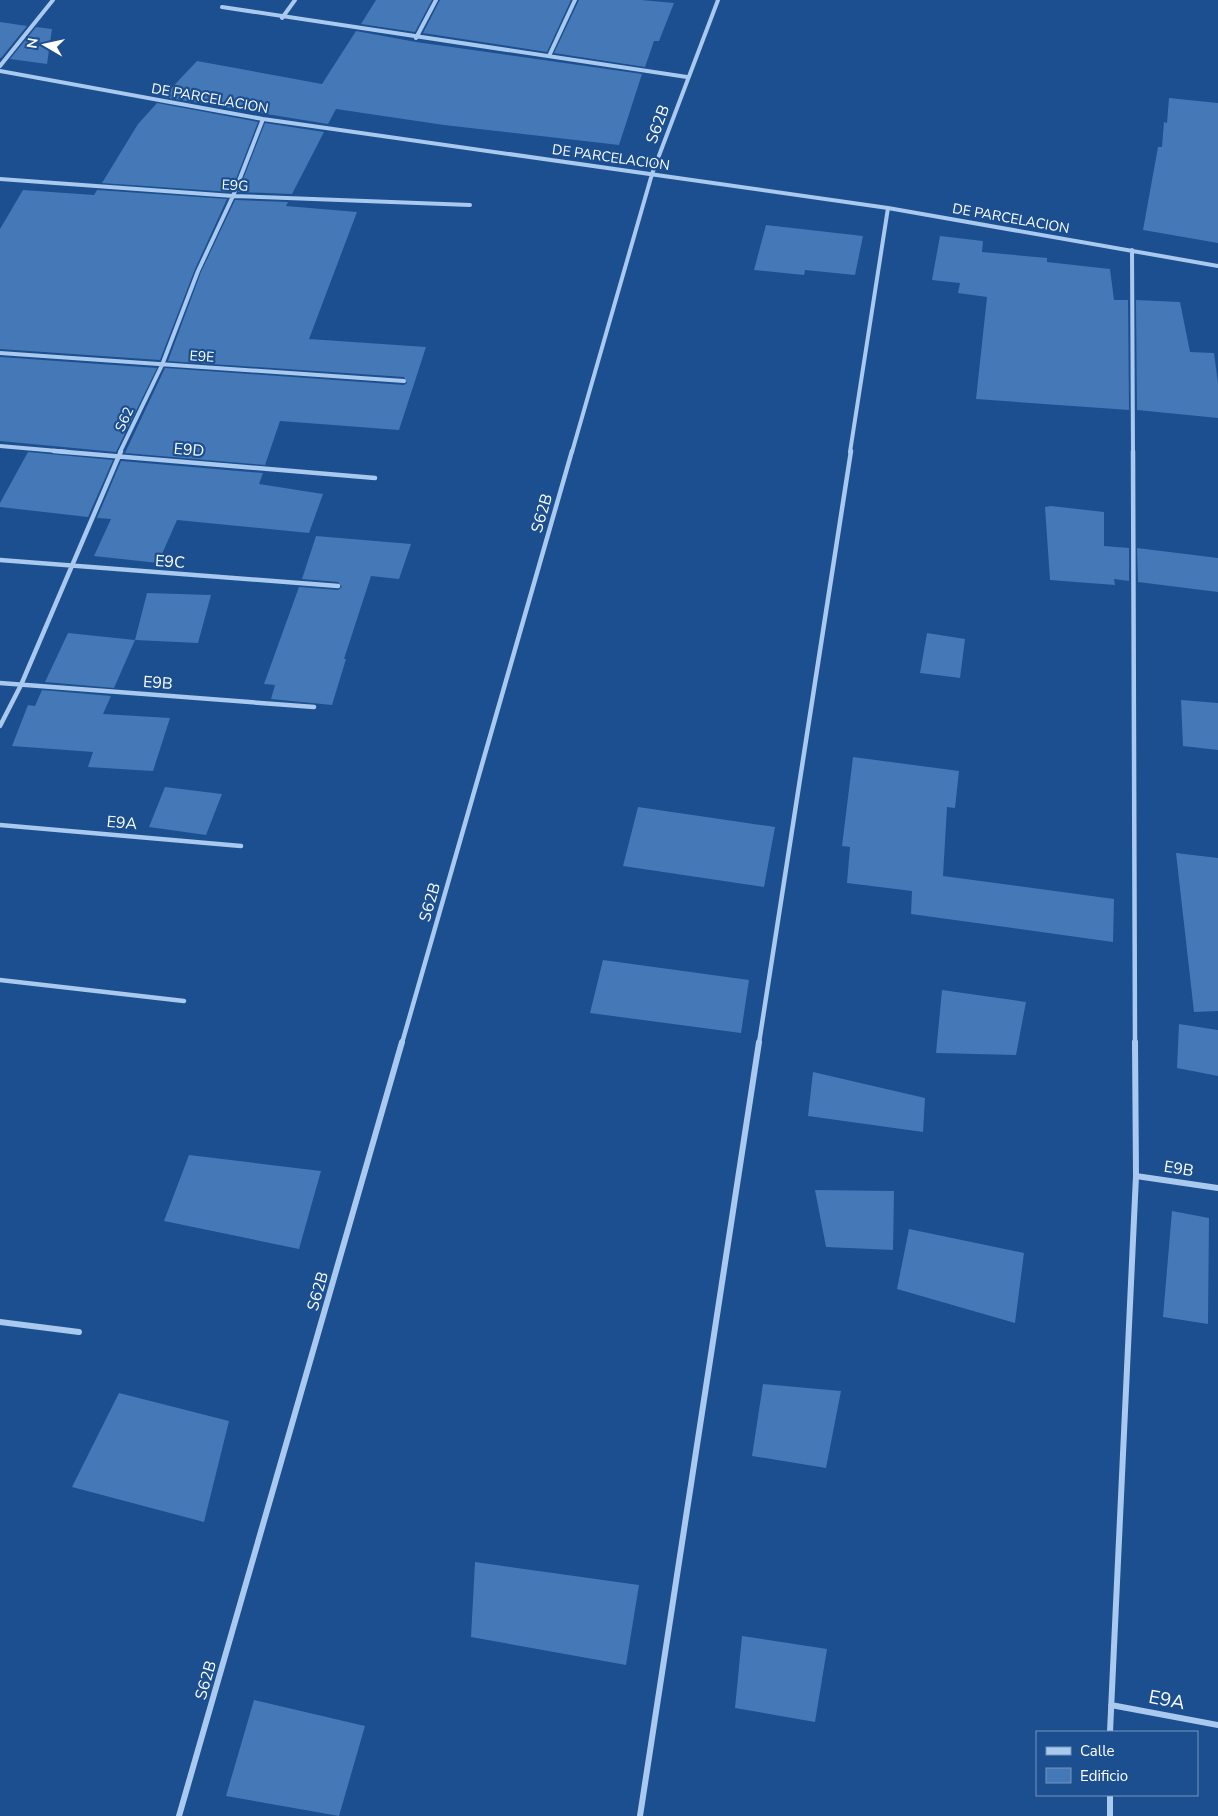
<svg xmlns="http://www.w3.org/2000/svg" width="1218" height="1816" viewBox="0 0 1218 1816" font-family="'Nunito Sans',sans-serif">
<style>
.building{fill:#4478b7}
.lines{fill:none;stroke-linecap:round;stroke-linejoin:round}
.street-far2{stroke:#a9c9ee;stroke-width:4}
.street-far1{stroke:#a9c9ee;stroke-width:4.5}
.street{stroke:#a9c9ee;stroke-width:6}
.labels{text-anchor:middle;stroke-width:4.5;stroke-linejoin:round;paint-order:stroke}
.far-street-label{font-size:14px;fill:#fff;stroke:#1b4f8f}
.street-label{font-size:16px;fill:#fff;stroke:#1b4f8f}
.near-street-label{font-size:19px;fill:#fff;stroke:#1b4f8f}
</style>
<rect width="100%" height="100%" fill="#1b4f8f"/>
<path class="building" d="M376 0H432L415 32 361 24Z
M440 0H571L547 52 423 33Z
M579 0H641L674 3 659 41H654L645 67 554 53Z
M0 22 27 26 1 58H0Z
M36 27 52 29 47 64 10 59Z
M356 31 416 42 642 74 619 145 444 125 336 109 328 124 163 97 197 61 322 84Z
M1169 98 1218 103V243L1143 230 1158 147H1162L1164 122 1167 123Z
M157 103 258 122 231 192 102 183 138 124Z
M265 123 324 132 292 194 238 192Z
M23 190 94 195 97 190 227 199 195 269 160 360 0 349V229Z
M235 200 288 202 286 206 357 212 309 339 426 347 399 430 280 421 265 465 125 453 165 368 404 385 407 383 404 377 168 361 201 272Z
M766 225 863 236 855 275 805 270 804 275 754 270Z
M940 236 983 241 982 252 1047 258V262L1110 269 1114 300H1128L1129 410 976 399 987 297 958 293 960 283 932 280Z
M1136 300 1180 302 1190 352 1214 353 1218 383V418L1137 410Z
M0 357 157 368 116 452 0 441Z
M28 452 113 460 88 517 0 507V503Z
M121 461 263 473 259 484 323 494 309 533 177 520 158 563 94 556 111 519 97 518Z
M1051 506 1104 512V546L1129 548V581L1114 579 1115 585 1050 580 1045 507Z
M316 536 411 544 399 579 371 576 344 659H346L332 705 271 699 275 685 264 684 299 587 338 590 342 587 338 582 302 579Z
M1137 548 1218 558V592L1138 582Z
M147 593 211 595 198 643 135 640Z
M68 633 135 640 114 688 45 682Z
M927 633 965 639 960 678 920 673Z
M42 690 111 696 103 714 170 718 153 771 88 767 93 752 12 746 28 705 35 706Z
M1181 700 1218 703V750L1183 746Z
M853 757 959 771 955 808 947 807 943 876 1114 899 1113 942 911 914 912 891 847 883 850 847 842 846Z
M165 787 222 794 206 835 149 827Z
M638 807 775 827 764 887 623 866Z
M1176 853 1218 858V1011L1194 1012Z
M603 960 749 980 741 1033 590 1013Z
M942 990 1026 1002 1016 1055 936 1053Z
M1179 1024 1218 1030V1076L1177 1068Z
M813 1072 925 1098 923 1132 808 1116Z
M189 1155 321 1171 299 1249 164 1221Z
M815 1190 894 1191 893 1250 826 1247Z
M1172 1211 1209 1218 1208 1324 1163 1317Z
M909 1229 1024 1253 1015 1323 897 1289Z
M763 1384 841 1391 826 1468 752 1456Z
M119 1393 229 1421 204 1522 72 1487Z
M475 1562 639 1585 626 1665 471 1637Z
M742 1636 827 1649 815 1722 735 1708Z
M254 1700 365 1726 339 1816 226 1796Z"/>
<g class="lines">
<path class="street-far2" d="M222 7 687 77
M282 18 295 0
M416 38 436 0
M549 56 575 0
M0 66 53 0
M0 71 263 119 888 208 1218 266
M0 179 233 196 470 205
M1132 250 1133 452
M0 353 404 381
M0 446 69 452
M120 452 162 365 198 271 233 196 263 119
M572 452 652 174 718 0
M850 452 888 208"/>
<path class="street-far1" d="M54 451 375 478
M1133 451 1135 1043
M0 560 338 586
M0 683 314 707
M0 726 21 685 121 451
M0 825 241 846
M0 980 184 1001
M402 1043 572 451
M759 1043 851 451"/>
<path class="street" d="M1136 1176 1218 1188
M0 1322 79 1332
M1111 1705 1218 1725
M1110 1732 1136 1176 1135 1042
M1110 1795V1816
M179 1816 402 1042
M640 1816 759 1042"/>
</g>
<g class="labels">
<g class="far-street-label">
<text transform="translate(210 98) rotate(10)" y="5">DE PARCELACION</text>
<text transform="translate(611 157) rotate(8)" y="5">DE PARCELACION</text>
<text transform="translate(235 185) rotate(3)" y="5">E9G</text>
<text transform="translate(1011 218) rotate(10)" y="5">DE PARCELACION</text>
<text transform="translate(202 356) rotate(4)" y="5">E9E</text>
<text transform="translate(124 419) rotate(-65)" y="5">S62</text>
</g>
<g class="street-label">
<text transform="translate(657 124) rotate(-70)" y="6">S62B</text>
<text transform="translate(189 449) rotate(5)" y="6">E9D</text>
<text transform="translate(541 513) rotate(-74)" y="6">S62B</text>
<text transform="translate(170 561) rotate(4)" y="6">E9C</text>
<text transform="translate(158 682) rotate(4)" y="6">E9B</text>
<text transform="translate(122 822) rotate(5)" y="6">E9A</text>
<text transform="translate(429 902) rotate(-74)" y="6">S62B</text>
<text transform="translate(1179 1168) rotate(9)" y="6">E9B</text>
<text transform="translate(317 1291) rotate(-74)" y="6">S62B</text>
<text transform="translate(205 1680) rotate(-74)" y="6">S62B</text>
</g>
<g class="near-street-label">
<text transform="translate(1167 1699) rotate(11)" y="7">E9A</text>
</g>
</g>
<rect x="1036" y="1731" width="162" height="65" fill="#1b4f8f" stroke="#7695bc"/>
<rect x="1046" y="1747" width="25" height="8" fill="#a9c9ee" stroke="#7695bc"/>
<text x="1080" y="1756" font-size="15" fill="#ffffff">Calle</text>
<rect x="1046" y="1768" width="25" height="15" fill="#4478b7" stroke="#7695bc"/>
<text x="1080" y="1781" font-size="15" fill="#ffffff">Edificio</text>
<g transform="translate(45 45) rotate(279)" stroke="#1b4f8f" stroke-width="4" paint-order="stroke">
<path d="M0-4L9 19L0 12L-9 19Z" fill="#ffffff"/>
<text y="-8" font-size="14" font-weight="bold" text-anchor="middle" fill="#ffffff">N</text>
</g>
</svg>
